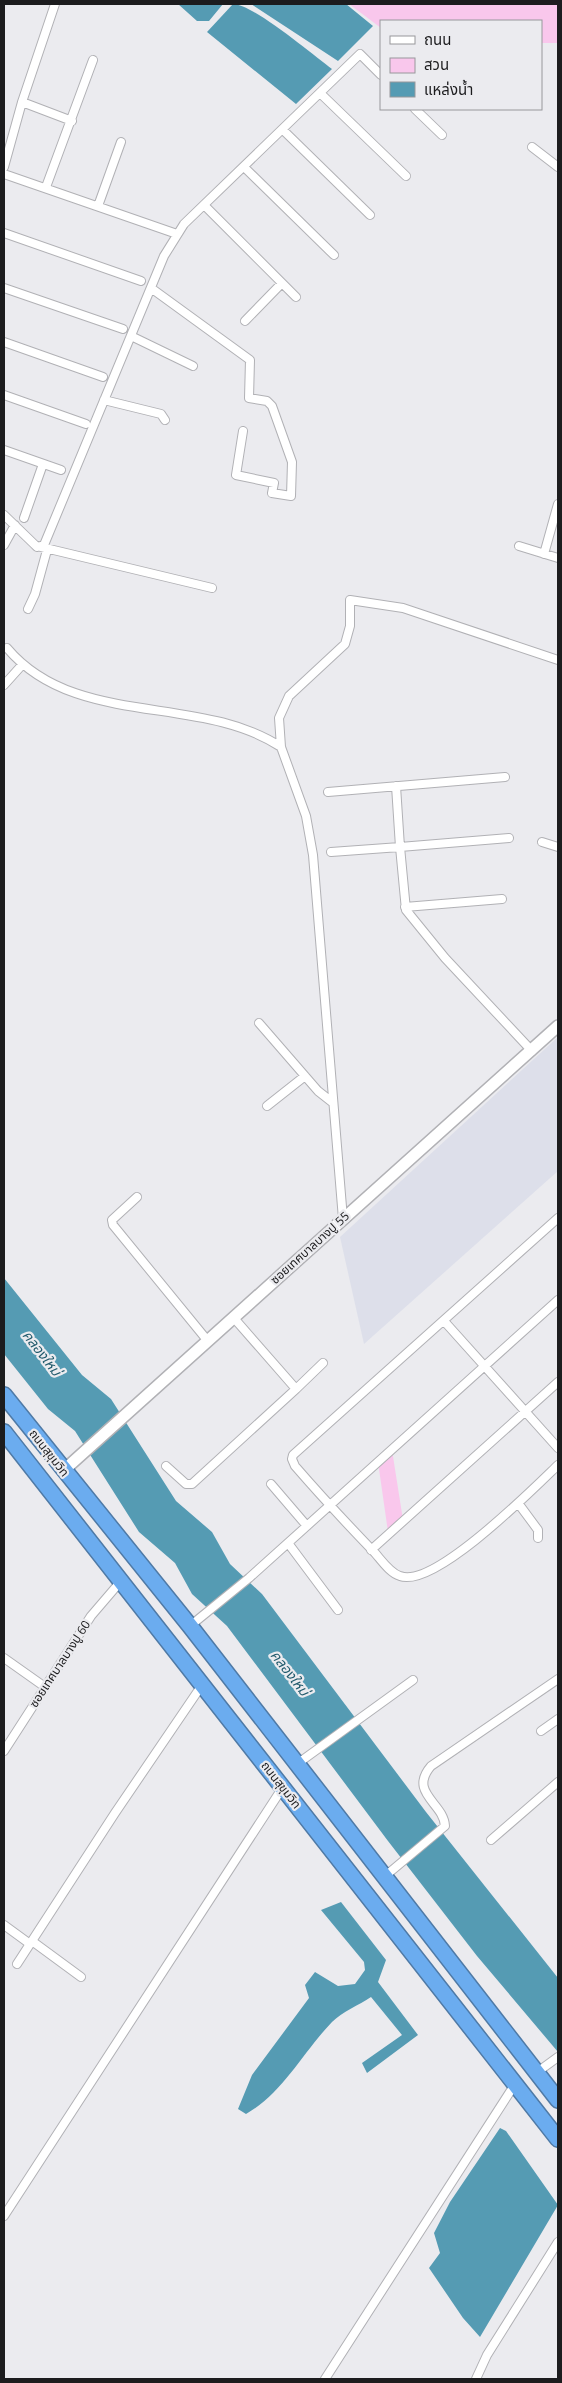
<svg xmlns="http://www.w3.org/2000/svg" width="562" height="2383" viewBox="0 0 562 2383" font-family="'Open Sans','Noto Sans Thai',sans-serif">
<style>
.built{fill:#dddfea}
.green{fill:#f9c7ec}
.water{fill:#559bb3}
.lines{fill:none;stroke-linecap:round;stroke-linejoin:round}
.street-casing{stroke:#b1b1b5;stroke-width:10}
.secondary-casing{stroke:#b1b1b5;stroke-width:14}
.highway-casing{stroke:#4f7aa6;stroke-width:18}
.street{stroke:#fff;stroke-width:8}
.secondary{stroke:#fff;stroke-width:11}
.highway{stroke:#6bacef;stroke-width:15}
.labels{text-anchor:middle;stroke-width:4.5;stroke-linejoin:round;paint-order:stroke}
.street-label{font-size:12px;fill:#1c1c1e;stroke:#ebebef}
.water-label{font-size:14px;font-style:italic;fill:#215a6c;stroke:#ebebef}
</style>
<rect width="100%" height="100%" fill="#ebebef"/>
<path class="built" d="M558 1037V1171L364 1344 340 1237Z"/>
<path class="green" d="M349 4H558V43H541V21H381V28Z
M392 1450 403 1520 388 1532 378 1462Z"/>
<path class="water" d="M178 4H223L209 21H197Z
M233 4C253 4 313 55 332 69L296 104 207 32Z
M251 4H346L373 26 338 61Z
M4 1278 82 1375 111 1399 176 1501 212 1532 230 1564 262 1594 426 1812 558 1978V2052L477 1956 388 1841 227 1626 192 1594 175 1563 139 1532 75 1431 48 1409 4 1354Z
M341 1902 386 1960 378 1982 418 2035 367 2073 362 2063 402 2035 371 1997C359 2005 342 2012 332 2022 303 2052 283 2093 246 2114L238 2109 252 2075 309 1998 305 1985 315 1972 338 1986 355 1984 365 1970 364 1962 321 1910Z
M500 2128 506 2131 558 2205 480 2337 463 2318 429 2268 440 2253 434 2233 450 2202Z"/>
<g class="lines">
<defs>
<path id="street" d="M320 93 406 176
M22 102 72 121
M415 109 442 135
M283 130 370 215
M532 147 558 167
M4 167 22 102 55 4
M244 167 334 255
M4 174 177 234
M46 187 93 60
M204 205 296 297
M98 206 121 142
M4 233 141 281
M4 288 123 329
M151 288 250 360 249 398 267 401 272 406 292 462 291 496 272 493 274 483 236 475 243 431
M245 321 282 283
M131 336 193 366
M4 342 103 377
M4 395 86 424
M104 400 161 414 165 420
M4 450 61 470
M4 515 34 544 37 547 44 545 164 256 184 224 360 54 381 75
M24 518 43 464
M4 545 15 525
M519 546 558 558
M41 547 212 588
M544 554 558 504
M28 609 35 594 47 550
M7 648C75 729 199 693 281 747
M4 685 22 665
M396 786 400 847 509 838
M328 792 505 777
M542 842 558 847
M331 852 400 847 406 910 445 958 532 1051
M405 907 502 899
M259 1023 318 1091 332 1102
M267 1106 305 1076
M137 1197 112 1220 113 1225 207 1340
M558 1218 293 1455 292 1459 295 1466C321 1496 348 1525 375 1553 382 1561 390 1573 400 1576 434 1589 533 1489 558 1465
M343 1219 313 855 306 816 281 747 279 718 289 696 345 644 350 626V600L403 608 558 660
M233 1317 296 1389 323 1363
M444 1321 558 1448
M166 1466 186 1484H192L296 1389
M271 1484 307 1526
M518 1503 538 1530V1538
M288 1543 338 1610
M371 1550 558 1382
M190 1626 249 1578 558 1300
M4 1658 45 1687
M541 1731 558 1719
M4 1751 91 1616 121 1581
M297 1764 413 1680
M491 1840 558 1782
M384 1877 445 1826C444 1803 408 1793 431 1766L558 1679
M4 1925 30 1944
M32 1941 81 1977
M17 1964 115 1813 202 1685
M536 2073 558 2057
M4 2216 283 1787
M325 2379 515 2084
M476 2379 487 2355 558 2242"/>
<path id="secondary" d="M63 1471 558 1026"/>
<path id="highway" d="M4 1395 190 1626 558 2100
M4 1432 558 2139"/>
</defs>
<use href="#street" class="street-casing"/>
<use href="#secondary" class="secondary-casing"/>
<use href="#highway" class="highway-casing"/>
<use href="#street" class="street"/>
<use href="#secondary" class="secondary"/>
<use href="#highway" class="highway"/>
</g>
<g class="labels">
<g class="street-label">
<text transform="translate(310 1248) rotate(-42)" y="4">ซอยเทศบาลบางปู 55</text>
<text transform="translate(49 1453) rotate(52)" y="4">ถนนสุขุมวิท</text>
<text transform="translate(60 1664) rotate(-57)" y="4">ซอยเทศบาลบางปู 60</text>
<text transform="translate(281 1785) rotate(52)" y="4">ถนนสุขุมวิท</text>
</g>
<g class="water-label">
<text transform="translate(42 1353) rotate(52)" y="5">คลองใหม่</text>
<text transform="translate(290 1673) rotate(52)" y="5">คลองใหม่</text>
</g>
</g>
<rect width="562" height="2383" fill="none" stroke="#1c1c1e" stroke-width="10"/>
<rect x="380" y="20" width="162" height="90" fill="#ebebef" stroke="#98989b"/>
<rect x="390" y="36" width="25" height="8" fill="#ffffff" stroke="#98989b"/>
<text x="424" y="45" font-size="15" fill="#1c1c1e">ถนน</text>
<rect x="390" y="58" width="25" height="15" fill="#f9c7ec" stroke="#98989b"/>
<text x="424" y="70" font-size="15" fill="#1c1c1e">สวน</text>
<rect x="390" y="82" width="25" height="15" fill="#559bb3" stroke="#98989b"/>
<text x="424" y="95" font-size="15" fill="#1c1c1e">แหล่งน้ำ</text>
</svg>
